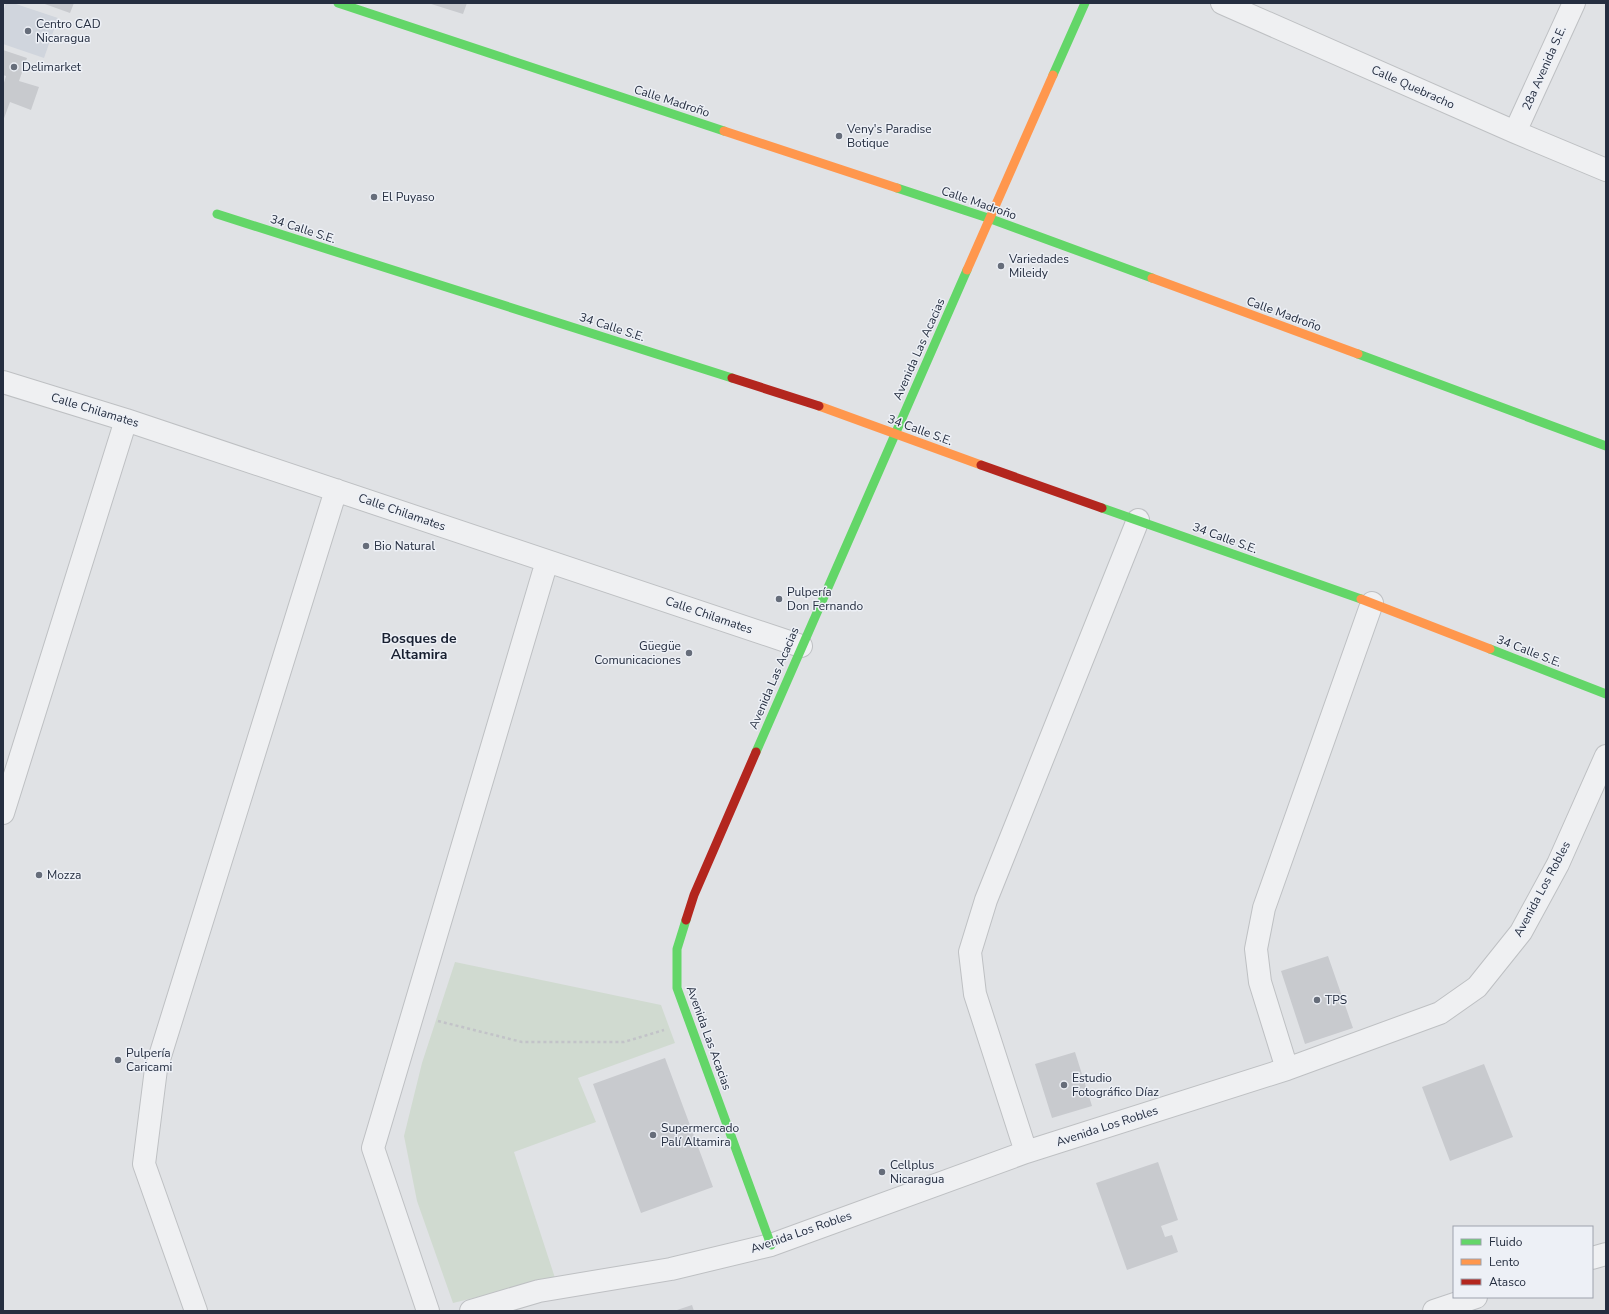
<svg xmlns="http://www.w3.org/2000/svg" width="1609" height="1314" viewBox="0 0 1609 1314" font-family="'Nunito Sans',sans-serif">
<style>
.built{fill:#d0d5dd}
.green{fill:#d0dad0}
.building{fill:#c8cace}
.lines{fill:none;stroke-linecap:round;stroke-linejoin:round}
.street-casing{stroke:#bec0c3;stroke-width:24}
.path{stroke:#c2c3c8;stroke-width:2.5;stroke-dasharray:3 3;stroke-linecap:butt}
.street{stroke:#eff0f2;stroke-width:22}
.fast{stroke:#63d668;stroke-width:9}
.slow{stroke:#ff974d;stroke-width:9}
.jam{stroke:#b3261e;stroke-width:9}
.poi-dot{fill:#666d7a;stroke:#edf0f6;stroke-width:1.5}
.labels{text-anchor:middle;stroke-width:3;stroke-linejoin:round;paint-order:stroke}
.poi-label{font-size:12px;fill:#252e40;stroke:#edf0f6;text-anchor:start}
.street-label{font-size:12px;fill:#252e40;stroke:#edf0f6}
.quarter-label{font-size:14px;font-weight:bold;fill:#182031;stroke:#edf0f6}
</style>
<rect width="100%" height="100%" fill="#e0e2e5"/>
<path class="built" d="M6 3H13L58 18 44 58 3 44V12Z"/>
<path class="green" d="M455 962 661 1005 675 1043 578 1078 596 1122 514 1152 555 1278 453 1303 417 1201 404 1136 422 1063Z"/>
<path class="building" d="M42 3H74L70 13Z
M428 3H467L463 14Z
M3 50 27 58 19 81 39 87 31 110 10 102 3 121V86L6 76 3 75Z
M1328 956 1353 1028 1305 1044 1281 971Z
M1075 1052 1092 1106 1052 1118 1035 1064Z
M665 1058 713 1187 641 1213 593 1084Z
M1484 1064 1513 1137 1450 1161 1422 1087Z
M1158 1162 1178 1220 1161 1226 1165 1237 1172 1235 1178 1252 1127 1270 1096 1183Z
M692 1305 694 1311H674Z"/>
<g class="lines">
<defs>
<path id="street" d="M1222 3 1515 132 1606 170
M1515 132 1574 3
M3 382 126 420 801 646
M3 813 126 420
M1287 1069 1260 982 1256 949 1264 908 1372 603
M1026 1152 975 994 970 952 986 900 1138 520
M1592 1258 1606 1254
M196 1311 144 1164 156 1069 336 490
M428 1311 373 1148 547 561
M471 1311 539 1291 671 1269 771 1245 1026 1152 1287 1069 1440 1013 1477 987 1521 932 1558 864 1606 756
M1434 1311 1476 1297"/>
</defs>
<use href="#street" class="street-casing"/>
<path class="path" d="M438 1021 522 1042H624L664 1030"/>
<use href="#street" class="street"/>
<path class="fast" d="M338 3 724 131
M1053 75 1085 3
M897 188 991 219 1152 278
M217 214 732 378
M1358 354 1606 446
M1102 508 1361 599
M1490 649 1606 694
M756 752 967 270
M686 920 677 949V988L771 1245"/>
<path class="slow" d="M724 131 897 188
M967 270 1053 75
M1152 278 1358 354
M819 406 981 465
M1361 599 1490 649"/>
<path class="jam" d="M732 378 819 406
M981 465 1102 508
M686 920 694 895 756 752"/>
</g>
<g class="poi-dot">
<circle cx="28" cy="31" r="4"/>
<circle cx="14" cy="67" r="4"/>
<circle cx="839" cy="136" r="4"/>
<circle cx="374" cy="197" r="4"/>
<circle cx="1001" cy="266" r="4"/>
<circle cx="366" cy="546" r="4"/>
<circle cx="779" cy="599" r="4"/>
<circle cx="689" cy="653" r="4"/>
<circle cx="39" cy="875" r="4"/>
<circle cx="1317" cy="1000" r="4"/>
<circle cx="118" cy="1060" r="4"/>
<circle cx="1064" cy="1085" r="4"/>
<circle cx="653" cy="1135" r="4"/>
<circle cx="882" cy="1172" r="4"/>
</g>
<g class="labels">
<g class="poi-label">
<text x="36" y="28">Centro CAD<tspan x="36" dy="14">Nicaragua</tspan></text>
<text x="22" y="71">Delimarket</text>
<text x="847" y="133">Veny's Paradise<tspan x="847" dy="14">Botique</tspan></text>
<text x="382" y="201">El Puyaso</text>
<text x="1009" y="263">Variedades<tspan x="1009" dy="14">Mileidy</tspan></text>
<text x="374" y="550">Bio Natural</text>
<text x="787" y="596">Pulpería<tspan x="787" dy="14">Don Fernando</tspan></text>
<text x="681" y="650" text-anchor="end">Güegüe<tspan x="681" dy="14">Comunicaciones</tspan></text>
<text x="47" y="879">Mozza</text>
<text x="1325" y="1004">TPS</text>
<text x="126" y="1057">Pulpería<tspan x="126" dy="14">Caricami</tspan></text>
<text x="1072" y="1082">Estudio<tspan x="1072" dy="14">Fotográfico Díaz</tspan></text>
<text x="661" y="1132">Supermercado<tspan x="661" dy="14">Palí Altamira</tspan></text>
<text x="890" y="1169">Cellplus<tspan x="890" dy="14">Nicaragua</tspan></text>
</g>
<g class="street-label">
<text transform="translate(1544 68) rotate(-66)" y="4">28a Avenida S.E.</text>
<text transform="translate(1413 87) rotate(24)" y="4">Calle Quebracho</text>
<text transform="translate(672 101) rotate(18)" y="4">Calle Madroño</text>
<text transform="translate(979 203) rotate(19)" y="4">Calle Madroño</text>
<text transform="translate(303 229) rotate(18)" y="4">34 Calle S.E.</text>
<text transform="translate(1284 314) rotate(20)" y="4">Calle Madroño</text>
<text transform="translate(612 327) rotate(18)" y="4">34 Calle S.E.</text>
<text transform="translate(919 349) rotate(-66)" y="4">Avenida Las Acacias</text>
<text transform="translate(95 410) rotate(17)" y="4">Calle Chilamates</text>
<text transform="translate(920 430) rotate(20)" y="4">34 Calle S.E.</text>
<text transform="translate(402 512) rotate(19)" y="4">Calle Chilamates</text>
<text transform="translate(1225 538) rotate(20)" y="4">34 Calle S.E.</text>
<text transform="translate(709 615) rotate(19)" y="4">Calle Chilamates</text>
<text transform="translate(1529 651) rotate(21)" y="4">34 Calle S.E.</text>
<text transform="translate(774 678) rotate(-67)" y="4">Avenida Las Acacias</text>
<text transform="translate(1542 889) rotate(-62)" y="4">Avenida Los Robles</text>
<text transform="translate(709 1038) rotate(70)" y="4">Avenida Las Acacias</text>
<text transform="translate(1107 1126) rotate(-18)" y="4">Avenida Los Robles</text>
<text transform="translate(801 1232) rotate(-19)" y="4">Avenida Los Robles</text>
</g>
<g class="quarter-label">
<text x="419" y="643">Bosques de<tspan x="419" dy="16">Altamira</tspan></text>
</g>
</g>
<rect width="1609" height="1314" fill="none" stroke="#252e40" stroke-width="8"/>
<rect x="1453" y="1226" width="140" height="72" fill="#edf0f6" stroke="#9da2ad"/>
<rect x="1461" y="1239" width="20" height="6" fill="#63d668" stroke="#9da2ad"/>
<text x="1489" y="1246" font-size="12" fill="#252e40">Fluido</text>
<rect x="1461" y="1259" width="20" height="6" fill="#ff974d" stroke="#9da2ad"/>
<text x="1489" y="1266" font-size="12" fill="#252e40">Lento</text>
<rect x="1461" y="1279" width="20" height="6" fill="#b3261e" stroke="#9da2ad"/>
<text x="1489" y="1286" font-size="12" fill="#252e40">Atasco</text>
</svg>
